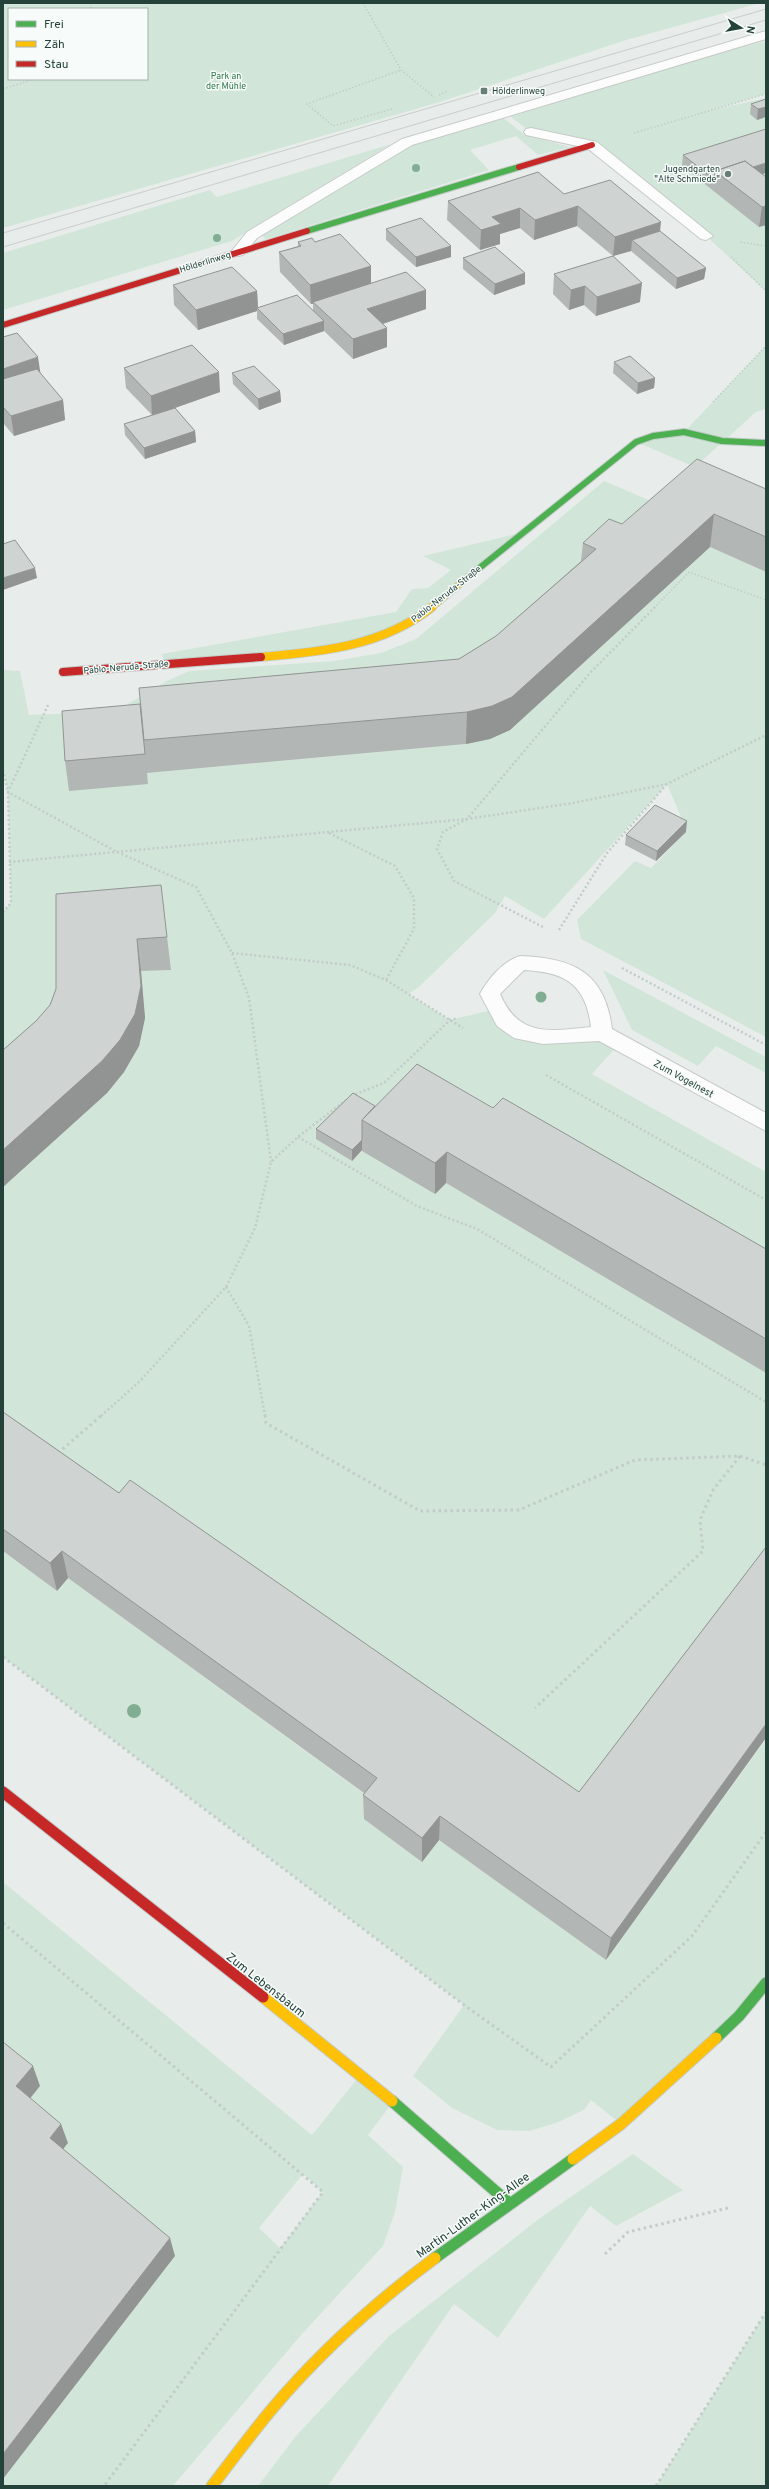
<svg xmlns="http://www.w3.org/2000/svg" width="769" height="2489" viewBox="0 0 769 2489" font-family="Overpass,sans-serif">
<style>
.green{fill:#d1e6d8;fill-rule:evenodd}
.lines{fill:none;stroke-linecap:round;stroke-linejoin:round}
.lane-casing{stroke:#c5cac8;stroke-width:2}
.street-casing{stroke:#c5cac8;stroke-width:2}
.fast-far1-casing{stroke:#c3cbc8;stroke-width:8}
.fast-casing{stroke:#c3cbc8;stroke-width:13}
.slow-far2-casing{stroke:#c3cbc8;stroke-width:8}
.slow-far1-casing{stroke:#c3cbc8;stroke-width:10}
.slow-casing{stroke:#c3cbc8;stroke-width:13}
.jam-far2-casing{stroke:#c3cbc8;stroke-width:8}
.jam-far1-casing{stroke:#c3cbc8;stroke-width:10}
.jam-casing{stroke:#c3cbc8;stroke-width:13}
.path-far2{stroke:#c3ccca;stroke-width:1.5;stroke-dasharray:1.5 2;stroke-linecap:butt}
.path-far1{stroke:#c3ccca;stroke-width:2.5;stroke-dasharray:2 2.5;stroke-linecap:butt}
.path{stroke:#c3ccca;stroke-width:3;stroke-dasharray:2.5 3.5;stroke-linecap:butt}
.lane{fill:#fcfcfc;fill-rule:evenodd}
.street{fill:#fcfcfc;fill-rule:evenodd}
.fast-far1{stroke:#4caf50;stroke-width:6}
.fast{stroke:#4caf50;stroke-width:11}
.slow-far2{stroke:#ffc107;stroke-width:6}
.slow-far1{stroke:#ffc107;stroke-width:8}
.slow{stroke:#ffc107;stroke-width:11}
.jam-far2{stroke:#c62828;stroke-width:6}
.jam-far1{stroke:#c62828;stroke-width:8}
.jam{stroke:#c62828;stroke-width:11}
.tram{stroke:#c9cdcc;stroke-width:1}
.tree{fill:#81ae93}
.wall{fill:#b2b6b5}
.shaded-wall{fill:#919493}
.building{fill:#cfd4d2;stroke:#919493}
.poi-dot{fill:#697e78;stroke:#f7fbf9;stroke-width:1.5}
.labels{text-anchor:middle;stroke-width:3;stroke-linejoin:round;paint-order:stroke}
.far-park-label{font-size:9px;fill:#2d7a4b;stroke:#f7fbf9}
.far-poi-label{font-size:9px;fill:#24423a;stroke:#f7fbf9;text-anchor:start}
.far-street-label{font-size:9px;fill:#24423a;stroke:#f7fbf9}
.street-label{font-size:10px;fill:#24423a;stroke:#f7fbf9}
.near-street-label{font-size:12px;fill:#24423a;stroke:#f7fbf9}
</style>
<rect width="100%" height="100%" fill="#e8edeb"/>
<path class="green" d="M3 3H760L623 41 440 102 3 228ZM9 9H147V79H9Z
M766 41V94L712 110 766 98V291L706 236 592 145 531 132 504 112Z
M502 117 525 135 570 147 538 155 516 136 470 150 489 170 266 239 261 235 411 144Z
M391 144 232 241 3 310V253L210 190 217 197Z
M766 346V409L756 412 695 467 636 442 684 432Z
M604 481 672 510 494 669 142 721 148 784 147 773 466 744 490 739 510 730 710 547 766 572V1037L581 939 577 920 635 861 651 868 687 831 667 784 544 919 505 896 495 913 419 987 408 994 450 1020 496 1009 513 1028 620 1043 592 1074 766 1172V1283L417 1096 352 1161 362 1151 446 1183 766 1373V1565L575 1817 3 1436V1187L107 1093 124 1072 139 1046 145 1018 141 971 170 970 164 917 62 1021 3 1086V912L11 903 8 792 3 770V670L20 671 29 715 116 711 167 681 189 671 334 661 381 653 416 639Z
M525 532 414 620 373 640 165 664 162 654 396 612 412 589 428 588 451 570 423 556Z
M603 970 766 1057V1073L716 1046 698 1066 632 1030Z
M3 1551 57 1591 68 1578 377 1803 422 1861 439 1840 606 1960 766 1739V1983L621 2124 591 2100 584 2110 556 2123 529 2131 497 2130 452 2108 413 2076 464 2005 3 1657Z
M3 1882 312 2135 361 2074 393 2102 368 2135 403 2167 395 2212 383 2246 302 2334 173 2486H3V2479L175 2256 57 2157 68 2143 24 2106 3 2056ZM303 2174 323 2192 280 2248 259 2228Z
M633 2154 683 2190 616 2226 590 2206 498 2338 454 2304 328 2486H258L296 2436 389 2336 540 2218Z
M766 2312V2486H656Z"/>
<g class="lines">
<defs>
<path id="lane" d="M766 31V39L412 145 257 238 243 255 238 256 231 252 247 232 402 139Z"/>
<path id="street" d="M531 128 597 142 713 236 706 240 701 239 587 148 526 135 524 132 526 129Z
M520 956C573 958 605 972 612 1029L766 1113V1131L599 1041 543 1044 514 1038 497 1026 480 994C488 979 503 961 520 956ZM524 970C565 972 586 984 591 1027 550 1031 519 1038 500 994Z"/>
<path id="fast-far1" d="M307 231 519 167
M467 578 636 442 653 436 684 432 722 441 766 443"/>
<path id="fast" d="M716 2038 739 2016 766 1983
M392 2101 509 2203
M435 2258 573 2159"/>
<path id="slow-far2" d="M431 608 467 578"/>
<path id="slow-far1" d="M261 657C322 652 383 646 432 607"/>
<path id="slow" d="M263 1997 392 2101
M573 2159 621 2124 716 2038
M212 2486C232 2460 251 2434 272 2409 320 2352 376 2302 435 2258"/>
<path id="jam-far2" d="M519 167 592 145
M3 325 307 231"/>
<path id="jam-far1" d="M63 672 261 657"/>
<path id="jam" d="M3 1792 263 1997"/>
</defs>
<use href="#lane" class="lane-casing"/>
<use href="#street" class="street-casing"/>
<use href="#fast-far1" class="fast-far1-casing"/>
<use href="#fast" class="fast-casing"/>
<use href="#slow-far2" class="slow-far2-casing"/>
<use href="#slow-far1" class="slow-far1-casing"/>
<use href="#slow" class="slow-casing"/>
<use href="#jam-far2" class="jam-far2-casing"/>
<use href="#jam-far1" class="jam-far1-casing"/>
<use href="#jam" class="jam-casing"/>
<path class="path-far2" d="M91 3V9
M363 3 401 70 434 97
M3 89 34 79
M439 95 447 91
M392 109 333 126 307 104 401 70
M634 133 766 94
M740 242 766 246
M731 257 766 291
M713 402 766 346
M654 608 689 572 766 600"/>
<path class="path-far1" d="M48 705 8 792 115 851 196 887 232 953 249 998 271 1162
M3 770 8 792 11 903 3 912
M329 833 395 866 414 898V929L386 980
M9 862 467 819 573 803 667 784 766 735
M543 927 454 881 437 849 443 832 467 819 590 673 655 607
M559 930 607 853 666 785
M232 953 350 965 386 980 463 1028
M622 968 766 1045
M546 1075 766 1200
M351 1096 384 1083 450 1020 458 1018
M298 1137 417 1206 477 1229 766 1402
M226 1287 249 1326 265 1416
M101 1416 140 1381 226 1287 255 1228 271 1162 298 1137 346 1100"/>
<path class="path" d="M265 1415 266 1423 420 1511 519 1510 635 1460 740 1456 713 1490 700 1520 703 1551 535 1708
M58 1453 102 1415
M740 1456 766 1465
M3 1657 464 2005 551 2067 692 1936 766 1832
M3 1923 323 2192 104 2486
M605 2254 628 2232 728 2208
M656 2486 766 2312"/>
<use href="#lane" class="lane"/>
<use href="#street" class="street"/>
<use href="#fast-far1" class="fast-far1"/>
<use href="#fast" class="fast"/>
<use href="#slow-far2" class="slow-far2"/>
<use href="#slow-far1" class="slow-far1"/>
<use href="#slow" class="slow"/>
<use href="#jam-far2" class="jam-far2"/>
<use href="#jam-far1" class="jam-far1"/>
<use href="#jam" class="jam"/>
<path class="tram" d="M3 233 766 9
M3 247 766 20"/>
</g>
<g class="tree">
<circle cx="416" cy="168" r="4"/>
<circle cx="217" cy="238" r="4"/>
<circle cx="541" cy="997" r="5.5"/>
<circle cx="134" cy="1711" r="7"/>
</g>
<path class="wall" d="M766 99 757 120 750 114 751 104Z
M683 155 762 174 766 225 759 227 682 166Z
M564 194 660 231 706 268 704 279 676 289 631 251 613 256 577 226 534 240 520 228 500 234V244L480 250 447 220 448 201Z
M386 229 451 257 416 267 386 240Z
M298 242H315L371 266V283L426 309 383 324 387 328V347L353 359 324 331 284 345 257 319V311L198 330 174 305 173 285 257 291 258 307 313 310V304H311L280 272 279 252 298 246Z
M463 258 525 284 494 295 463 269Z
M554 274 640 302 596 316 584 305 569 310 553 294Z
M3 337 40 373 63 400 65 420 14 436 3 423Z
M614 362 655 378 654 388 637 394 613 373Z
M124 368 220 392 175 408 195 431 196 442 145 459 125 435 124 424 152 415 126 388Z
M232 373 280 391 281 402 259 410 233 384Z
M766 489V572L710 547 510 730 490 739 466 744 147 773 148 784 69 791 65 761 140 704 459 659 496 636 581 561 583 543 622 524Z
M686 832 656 861 625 845 626 835Z
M56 894 167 937 171 970 141 971 145 1018 139 1046 124 1072 107 1093 3 1187V1050L36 1021 50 1005 56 989Z
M375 1106 493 1108 766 1249V1373L446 1183 435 1194 362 1151V1150L352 1161 316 1139V1129Z
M3 1412 119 1493 579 1792 766 1547 606 1960 439 1840 422 1862 364 1819 363 1795 364 1793 68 1578 57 1591 3 1551Z"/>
<path class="shaded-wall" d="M766 107V117L757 120 758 109Z
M766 163V173L732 184 723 177Z
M578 206 577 226 534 240 535 220Z
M766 206V225L759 227 762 207Z
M520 208V228L500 234V244L480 250 481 230 492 217Z
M661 222 659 241 632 240 631 251 613 256 615 237Z
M451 246V257L416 267V257Z
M371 266V286L313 302V304H311L310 285Z
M706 268 704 279 676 289 677 278Z
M525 273V284L494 295 495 284Z
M642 283 640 302 596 316 597 297Z
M585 286 584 305 569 310 571 290Z
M426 290V309L367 329V309Z
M257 291 258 309 257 308V311L198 330 196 310Z
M324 321V331L284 345 283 334Z
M387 328V347L353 359V339Z
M38 357 41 377 3 389V369Z
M219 372 220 392 152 416 151 396Z
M655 378 654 388 637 394 638 383Z
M280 391 281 402 259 410 258 399Z
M63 400 65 420 14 436 11 416Z
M195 431 196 442 145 459 144 448Z
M714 514 710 547 510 730 490 739 466 744 467 712Z
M35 568 37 578 3 590V578Z
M687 821 686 832 656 861 657 851Z
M137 939 141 971 145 1018 139 1046 124 1072 107 1093 3 1187V1150Z
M362 1140V1150L352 1161V1150Z
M447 1152 446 1183 435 1194V1163Z
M62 1551 68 1578 57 1591 50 1563Z
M766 1724V1738L606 1960 611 1938Z
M440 1816 439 1840 422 1862V1838Z
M33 2066 40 2086 24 2106 16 2086Z
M61 2124 68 2143 57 2157 50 2138Z
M170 2238 175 2256 3 2479V2454Z"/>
<path class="building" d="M766 99V107L758 109 751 104Z
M766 129V163L753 167 745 161 715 171 714 179 683 155Z
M745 161 766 177V206L762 207 715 171Z
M538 172 564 194 610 180 661 222 615 237 578 206 535 220 520 208 492 217 501 224 481 230 448 201Z
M421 218 451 246 416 257 386 229Z
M660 231 706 268 677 278 632 240Z
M340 234 371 266 310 285 279 252 301 246 298 242 312 238 315 242Z
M495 247 525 273 495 284 463 258Z
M613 256 642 283 597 297 585 286 571 290 554 274Z
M232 267 257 291 196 310 173 285Z
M406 272 426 290 367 309 387 328 353 339 313 302Z
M297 295 324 321 283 334 257 308Z
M17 333 38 357 3 369V337Z
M192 345 219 372 151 396 124 368Z
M630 356 655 378 638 383 614 362Z
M254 366 280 391 258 399 232 373Z
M37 369 63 400 11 416 3 407V379Z
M175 408 195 431 144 448 124 424Z
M697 459 766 489V537L714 514 512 697 492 706 467 712 144 740 139 688 459 659 496 636 596 549 583 543 609 519 622 524Z
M15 540 35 568 3 578V544Z
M140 704 145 754 65 761 62 711Z
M655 805 687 821 657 851 626 835Z
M161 885 167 937 137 939 141 986 135 1014 120 1040 102 1061 3 1150V1050L36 1021 50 1005 56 989V894Z
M417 1064 493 1108 503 1098 766 1249V1339L447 1152 435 1163 362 1120Z
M353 1093 375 1106 362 1120V1140L352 1150 316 1129Z
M3 1412 119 1493 130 1480 579 1792 766 1547V1724L611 1938 440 1816 422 1838 363 1795 377 1778 62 1551 50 1563 3 1529Z
M3 2042 33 2066 16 2086 61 2124 50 2138 170 2238 3 2454V2252L4 2251 3 2250Z"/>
<g class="poi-dot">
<rect x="480" y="87" width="8" height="8" rx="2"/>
<circle cx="728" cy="174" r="4"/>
</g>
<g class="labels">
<g class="far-park-label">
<text x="226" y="79">Park an<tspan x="226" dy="10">der Mühle</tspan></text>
</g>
<g class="far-poi-label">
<text x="492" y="94">Hölderlinweg</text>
<text x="720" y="172" text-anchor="end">Jugendgarten<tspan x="720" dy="10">"Alte Schmiede"</tspan></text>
</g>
<g class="far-street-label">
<text transform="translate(205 262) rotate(-17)" y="3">Hölderlinweg</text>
<text transform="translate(446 594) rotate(-38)" y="3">Pablo-Neruda-Straße</text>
<text transform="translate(126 667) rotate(-5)" y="3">Pablo-Neruda-Straße</text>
</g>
<g class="street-label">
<text transform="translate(684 1078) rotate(29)" y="4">Zum Vogelnest</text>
</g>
<g class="near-street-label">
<text transform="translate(266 1985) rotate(38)" y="4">Zum Lebensbaum</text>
<text transform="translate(473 2215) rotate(-36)" y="4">Martin-Luther-King-Allee</text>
</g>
</g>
<rect width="769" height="2489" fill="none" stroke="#24423a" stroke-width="8"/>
<rect x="8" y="8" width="140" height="72" fill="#f7fbf9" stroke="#a3b1ad"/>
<rect x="16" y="21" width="20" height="6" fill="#4caf50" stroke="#a3b1ad"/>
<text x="44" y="28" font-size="12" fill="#24423a">Frei</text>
<rect x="16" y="41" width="20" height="6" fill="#ffc107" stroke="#a3b1ad"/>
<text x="44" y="48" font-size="12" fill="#24423a">Zäh</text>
<rect x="16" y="61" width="20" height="6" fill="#c62828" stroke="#a3b1ad"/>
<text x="44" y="68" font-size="12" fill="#24423a">Stau</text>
<g transform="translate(741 28) rotate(101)" stroke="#f7fbf9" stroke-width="3" paint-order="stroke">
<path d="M0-3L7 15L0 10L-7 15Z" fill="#24423a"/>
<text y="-6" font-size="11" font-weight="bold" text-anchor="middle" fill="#24423a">N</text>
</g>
</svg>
